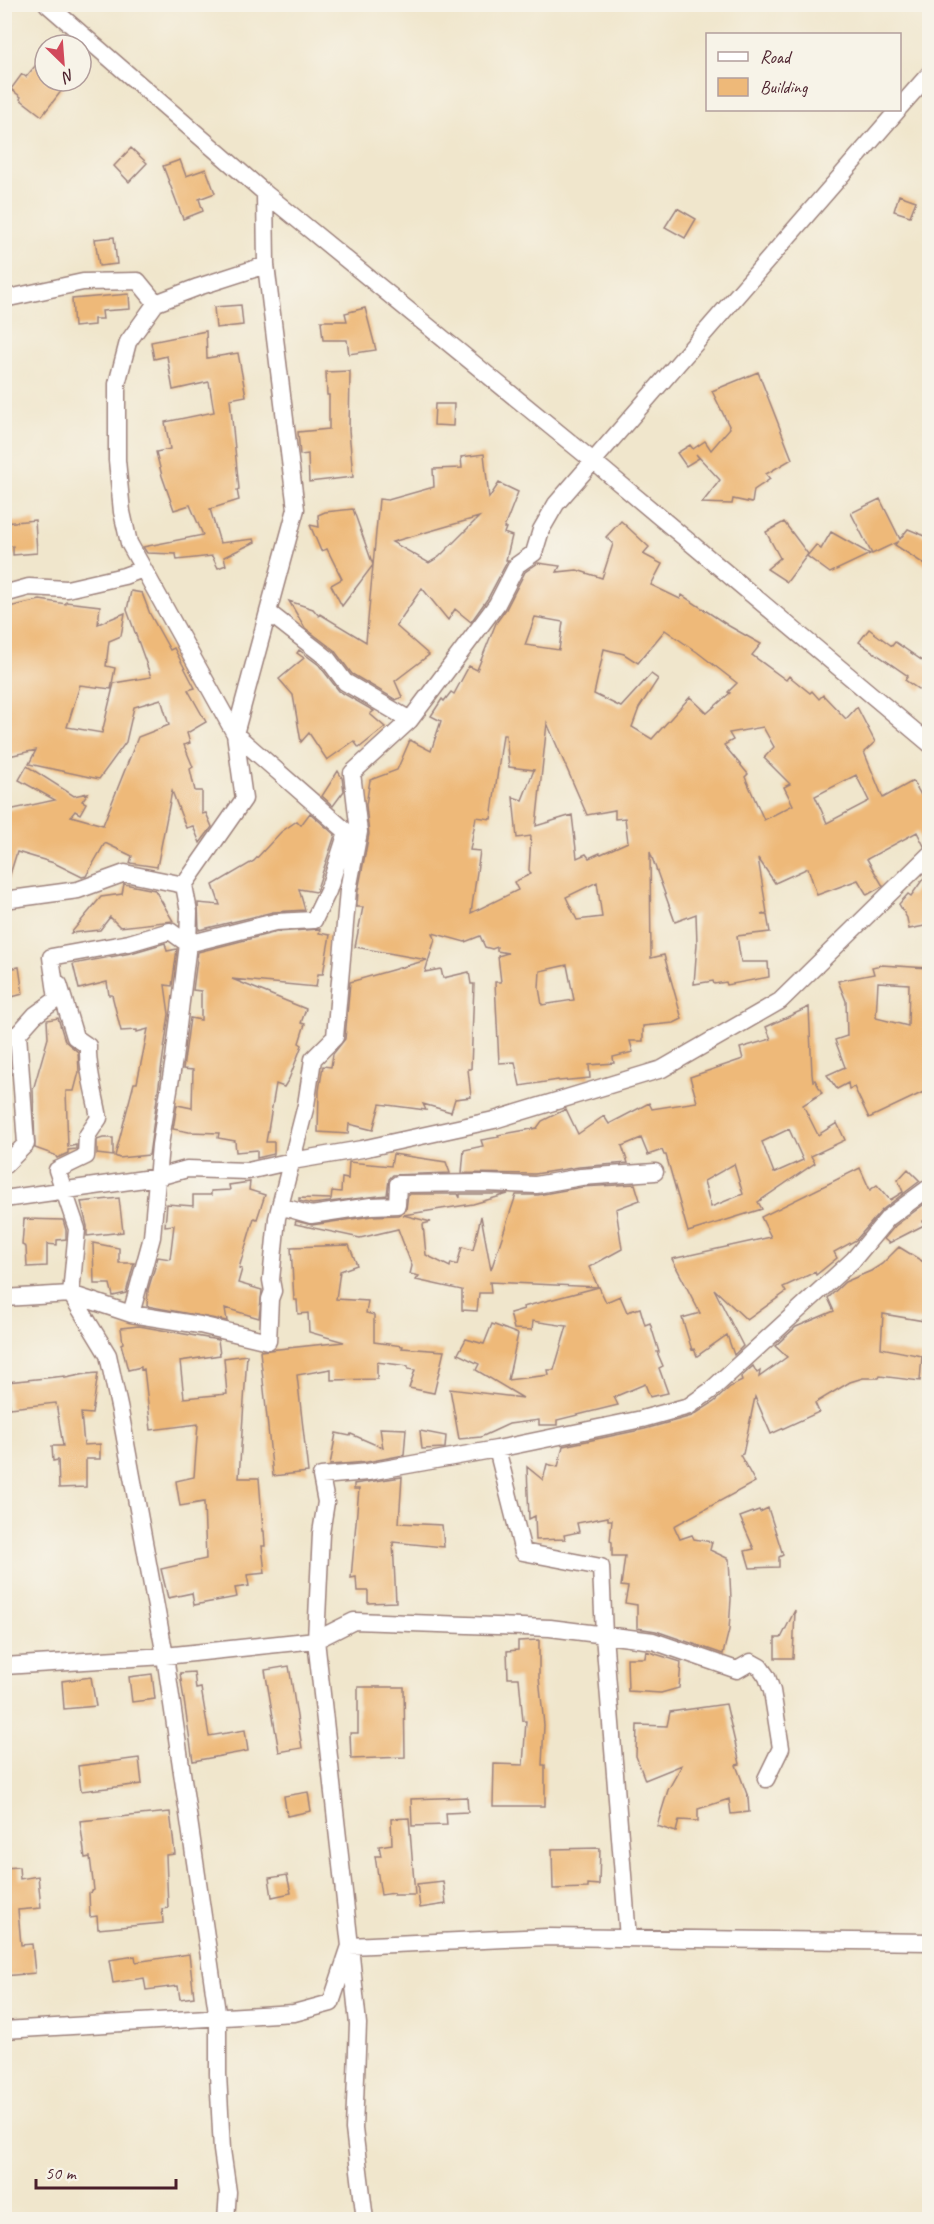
<svg xmlns="http://www.w3.org/2000/svg" width="934" height="2224" viewBox="0 0 934 2224" font-family="Caveat,sans-serif">
<style>
.building{fill:#eeb979;fill-rule:evenodd}
.lines{fill:none;stroke-linecap:round;stroke-linejoin:round}
.street-casing{stroke:#9d827c;stroke-width:19}
.street{stroke:#fff;stroke-width:16}
</style>
<rect width="100%" height="100%" fill="#f7f3e8"/>
<filter id="ink" filterUnits="userSpaceOnUse"><feTurbulence type="fractalNoise" baseFrequency=".0167" numOctaves="2"/><feDisplacementMap in="SourceGraphic" scale="12" xChannelSelector="R" yChannelSelector="G"/><feConvolveMatrix kernelMatrix="1 2 1 2 8 2 1 2 1" color-interpolation-filters="sRGB"/></filter>
<filter id="wash" filterUnits="userSpaceOnUse"><feTurbulence type="fractalNoise" baseFrequency=".008" numOctaves="4" result="noise"/><feDisplacementMap in="SourceGraphic" scale="24" xChannelSelector="R" yChannelSelector="G"/><feGaussianBlur stdDeviation="1.35" result="paint"/><feColorMatrix in="noise" values="0 0 0 0 0 0 0 0 0 0 0 0 0 0 0 0 0 1.4 0 .05"/><feComposite in="paint" operator="in"/></filter>
<g filter="url(#wash)">
<rect width="100%" height="100%" fill="#f0e6cc"/>
<g id="blocks">
<path class="building" d="M45 54V81H69L42 116 20 99 21 97 11 89 22 74 26 77Z
M131 148 147 163 129 182 114 166Z
M180 160 186 176 206 169 215 193 199 199 203 211 183 219 163 166Z
M899 195 916 201 910 216 894 211Z
M677 208 696 219 685 238 665 227Z
M114 237 117 264 99 266 95 239Z
M129 294 130 309 102 311 103 319H94V325L74 327 72 299Z
M241 305 243 325 216 328 214 307Z
M365 308 376 350 349 354 347 340H323L321 321H347L345 313Z
M206 331 207 358 238 353 246 396 230 399 239 489 237 490 239 500 210 509 220 543 254 539 255 542 224 557 226 565 218 568 212 556 177 560 176 554 147 553 143 547 203 535 190 505 174 510 162 476 156 452 170 449 165 422 214 412 209 382 173 390 167 356 154 359 151 342Z
M350 371 349 430 353 477 309 482 308 454 300 455 298 432 329 429V395H327L326 372Z
M758 372 792 459 766 474 770 479 754 490 752 503 733 499 732 504 702 503 720 480 696 454 699 458 686 466 677 453 690 445 693 449 705 441 711 450 730 428 712 391Z
M435 404H454L453 426 434 425Z
M484 454 489 498 499 483 518 492 504 528H506L504 533 512 536 506 560H508L488 598 471 622 455 609 448 620 422 588 396 626 429 655 395 681 402 697 396 700 352 674 334 650 305 628 289 601 313 609 319 616 320 614 366 642 373 565 342 606 331 585 342 579 327 549 321 551 310 525 319 527 318 515 325 512 353 509 373 565 379 499 388 500 434 487 433 469 462 468 461 457ZM479 517 439 557 429 563 392 542Z
M880 499 900 539 908 529 930 538V568L895 545 897 542 872 554 851 513Z
M35 520 37 553 13 555V546L6 547 4 523Z
M621 521 649 547 643 554 662 564 651 585 680 599 682 595 729 626 761 644 752 655 786 680 789 676 810 693 812 691 819 699 823 695 846 719 857 707 875 742 864 752 883 798 913 781 921 795 930 787V844L924 846 917 832 867 859 883 886 867 895 858 880 817 895 808 868 775 883 758 858 767 913 761 915H767L770 932 737 936 741 962H768L769 977 727 985 726 982 714 984 713 981 694 984 697 944 696 914 675 922 650 852 651 958 664 955 682 1019 674 1023 643 1026V1041H630L633 1052 613 1057 614 1063 589 1065 590 1078 559 1081 558 1080 520 1086 515 1062 499 1063 495 982H501L498 956 508 953 497 951V947L492 949 485 947 480 936 465 942 433 933 435 939 425 972 441 969 443 978 469 972 471 984H474L471 1069H468L471 1097 455 1099 451 1112 423 1104 426 1110 380 1104 373 1130 349 1124 348 1134 318 1132 319 1091 323 1066 331 1067 333 1054 345 1039 350 982 427 960 355 947 363 907H357L358 891 369 834 366 805 370 780 397 770 410 740 431 751 441 721 431 716 442 699 444 701 451 692 454 694 469 666 477 670 496 623 506 609 525 572 538 563 560 566 557 572 577 570 602 578 613 544 606 537ZM535 617 563 622 559 650 525 645ZM665 630 697 652 737 683 728 692 730 693 707 713 690 697 652 739 632 727 639 708 658 679 651 674 621 707 594 694 604 649 624 654 638 663ZM547 723 587 815 615 810V819L625 818 628 842 601 854 600 853 589 858 586 854 577 858 572 815 536 826ZM763 727 774 747 764 758 790 784 784 787 793 805 764 820 745 777 748 774 724 745 733 740 729 733ZM503 735H506L509 767 534 770 522 800 513 797 517 838 531 836 529 870 531 874 514 882 518 890 471 913 480 851 470 850 476 817 491 819ZM856 775 869 801 827 823 815 796ZM597 882 602 917 577 920 566 897ZM567 965 574 1000 542 1005 539 988 540 971Z
M784 522 808 554 787 582 767 569 780 558 766 532Z
M831 532 870 554 830 573 807 556 816 545 821 549Z
M131 591 142 593 150 614 170 650 174 648 195 688 188 690 206 722 187 733 190 743 184 745 193 767 190 769 195 791H202V814L206 813 212 827 200 843 193 826 186 828 172 791 157 867 130 863 132 856 105 843 86 876 82 877 54 863 17 852 8 881 4 880V811L55 800 19 780 27 766 74 796 88 793 82 801 86 803 80 814 75 811 71 816 103 825 138 737 169 725 161 699 134 707 126 742 99 779 29 764 36 750 4 757V608L40 600 66 604V602L100 606 98 624 125 613 121 636 109 641 106 666 115 668 111 689 80 685 67 727 102 733 114 683 151 677 127 610Z
M869 629 892 646 895 642 930 666V680L921 691 905 680 908 676 859 642Z
M299 650 319 665 339 691 374 711 370 714 385 727 359 748 354 741 327 760 309 733 301 742 293 695 279 679 304 658 297 653Z
M338 771 342 778 344 791 333 806 322 796Z
M310 813 335 835 316 892 299 889 305 910 273 912 199 930 198 903 220 905 213 885 254 861 281 832 297 821 301 825Z
M930 869V925L909 929 907 918 899 904 908 894 911 896Z
M124 884 155 890 173 921 120 927 110 917 100 930 71 933 101 897 122 894Z
M320 929 319 933 330 935 323 974H318L316 987 232 979 306 1009 301 1023 305 1024 299 1043 302 1045 289 1079 284 1087 276 1084 266 1142H274V1154L257 1158V1150L236 1152 235 1141 218 1138 219 1133 189 1132 173 1129 177 1105 192 1108 193 1070 183 1069 190 1018 201 1020V991L193 990 198 952 277 932Z
M165 943 167 951 177 949 172 986 165 985 169 1014 149 1155 119 1158 115 1156 134 1083H137L148 1029 137 1032V1030L121 1031 112 995H109L107 982 79 989 73 964 131 953Z
M881 965 928 968 930 978V1089L869 1118 854 1087 849 1089 848 1083 837 1089 827 1075 845 1067 835 1040 847 1036 846 1001 838 981 874 974 872 967ZM878 982 909 984 908 1026 876 1018Z
M19 967 23 994 8 998 4 985V970Z
M809 1007 812 1074 813 1081 815 1080 822 1093 803 1105 818 1135 837 1123 845 1140 811 1156 815 1163 758 1202 762 1209 688 1232 666 1155H664L662 1150 648 1155 641 1138 622 1146 628 1163 579 1167 535 1174 462 1173 464 1150 483 1146 481 1140 499 1137 498 1135 537 1128 542 1121 566 1109 578 1134 604 1116 609 1124 649 1103 652 1109 697 1102 690 1077 743 1059 740 1048 771 1039 766 1027ZM789 1129 803 1160 774 1173 762 1142ZM734 1164 743 1194 711 1207 704 1181Z
M58 1018 65 1041 78 1052 79 1072 74 1091H66L68 1147 76 1145V1149L68 1150V1153L57 1158 55 1155 35 1148 33 1090 48 1038 47 1020Z
M103 1138H113V1156L97 1154V1140Z
M393 1154 446 1162 450 1173 393 1175 389 1179 387 1195 312 1204 299 1201V1198L331 1199 332 1191 341 1192 342 1178 348 1179 349 1162 391 1166Z
M860 1168 870 1190 877 1185 890 1200 903 1192 898 1180 908 1169 920 1181 882 1210 856 1240 834 1252 837 1258 816 1275 815 1272 783 1287 786 1292 747 1320 714 1289 743 1346 734 1355 727 1335 697 1356 694 1349 692 1350 682 1318 700 1313 672 1259 771 1237 761 1217Z
M250 1182 249 1190 265 1195 257 1219 254 1218 239 1268 242 1269 238 1283 262 1290 259 1318 225 1308 227 1321 147 1306 148 1290 158 1257 170 1259 174 1225 165 1226 167 1204 193 1206V1195H211V1191L230 1190 229 1185Z
M635 1184 640 1200 616 1209 622 1249 589 1267 598 1287 490 1282 491 1293H479L477 1311 462 1310V1290L416 1280 419 1276 410 1274 412 1266 398 1229 360 1238 295 1224 296 1221 312 1225 372 1216 398 1215 406 1210 408 1194H458L460 1198V1194H508L473 1204 403 1215 431 1222 423 1224 426 1255 450 1267 451 1263 457 1265 462 1247 473 1250 481 1216 491 1270 516 1195H538L582 1187Z
M119 1198 123 1232 87 1236V1226L81 1202Z
M927 1202 930 1217 923 1221 924 1225 889 1243 884 1239 895 1226Z
M24 1219 63 1220 66 1230V1239L57 1240V1245L47 1244V1266L27 1267 26 1247 22 1245Z
M93 1243 119 1248V1263H134L126 1293 113 1296 110 1284H94Z
M349 1245 357 1265 340 1271 336 1299 368 1301 366 1313 374 1315V1342L403 1346 402 1348 444 1351 434 1393 409 1388 415 1370 408 1369V1366L377 1362V1379L331 1380V1369L297 1375 308 1472 273 1476 260 1351 344 1342 309 1332 308 1313 298 1314 297 1300H294L291 1247Z
M899 1247 930 1266V1322L883 1314 881 1348 922 1356 920 1381 880 1376 879 1378H863L850 1382 815 1403 819 1412 771 1434 755 1397 743 1454 740 1455 755 1482 674 1526 680 1539 692 1535 694 1539 712 1542 710 1550 729 1559 731 1599 729 1630 723 1654 656 1631 637 1628V1605L625 1603 628 1587 621 1586 625 1556H612V1542L610 1541 612 1520H608V1517L577 1523 579 1532 564 1535 565 1539 536 1540 535 1516 529 1519 527 1467 543 1480 547 1464 558 1467 563 1446 645 1429 692 1416 714 1402 730 1387 742 1381 741 1377 753 1366 757 1373 760 1371 759 1377 787 1357 775 1346 796 1327 834 1311 828 1298 845 1282 871 1271 882 1264Z
M599 1287 606 1302 620 1296 627 1312 640 1308 645 1325 650 1323 659 1352H657L663 1366 659 1368 668 1393 650 1397 645 1384 614 1397 618 1405 557 1420V1425H539V1420L509 1424 481 1437 459 1439 450 1389 523 1398 476 1370 479 1364 458 1354 466 1339 484 1344 492 1324 518 1334 508 1380 549 1375 548 1370H554L567 1326 533 1321 532 1330 514 1329 510 1313 524 1309 523 1307Z
M139 1326 218 1340 220 1355 180 1361 184 1398 227 1394 224 1358 247 1355 239 1478H259L263 1531H264L265 1546H262L265 1573 247 1575 249 1586 235 1588 237 1597 194 1605 192 1593 168 1598 161 1569 206 1559 204 1502 180 1506 176 1481 194 1477 198 1424 151 1430 144 1369 141 1370V1367L128 1370 121 1344 123 1343 121 1328Z
M98 1373 92 1414 81 1413 84 1445 100 1444V1459H86V1487L59 1488 58 1460 53 1461 52 1446H63L56 1403 10 1408 7 1382 65 1376V1378L86 1374Z
M380 1428 406 1429 404 1455 367 1462 330 1465 336 1433 350 1436 351 1434 383 1448Z
M420 1431 446 1436 445 1448 422 1449Z
M402 1477 399 1523 442 1525 444 1547 393 1542 396 1602 368 1603V1591H357L356 1577 351 1578 359 1489H354V1484Z
M768 1508 783 1555 779 1557V1567L750 1568 745 1551 754 1549 740 1517 759 1510 760 1512Z
M795 1610 793 1658H775V1638H781Z
M539 1640V1677L544 1725 542 1765H545V1806H493L494 1764 523 1765 526 1721H523L519 1678H508L507 1651 518 1650V1641Z
M646 1651 681 1662 679 1688 661 1693 628 1691 627 1658H645Z
M289 1666 302 1748 279 1752 265 1670Z
M194 1672 196 1689 201 1688 209 1736 245 1730 248 1751 193 1761 180 1673Z
M152 1674 155 1699 132 1702 129 1677Z
M91 1677 96 1706 64 1709 62 1681Z
M358 1687H404L405 1757 351 1759 350 1733H358Z
M726 1704 740 1764 736 1765 748 1797 749 1812 731 1814 729 1799 698 1809V1821L679 1820 676 1832 657 1826 668 1790 682 1765 645 1780 636 1756 637 1725 667 1726 670 1712Z
M139 1758 142 1784 81 1791 78 1766Z
M308 1792 311 1811 287 1816 284 1796Z
M467 1797 468 1812 446 1813 447 1825 412 1826 411 1799Z
M170 1812 175 1854 166 1855 168 1908 162 1909 163 1923 98 1929 97 1916 90 1917 89 1893 94 1890 90 1857 85 1858 80 1821Z
M409 1818 415 1895H394V1893L381 1895 375 1856H381L379 1846 392 1844 391 1819Z
M600 1848 599 1885 588 1884V1888L553 1889 552 1849Z
M19 1867 20 1879 38 1876 41 1908 18 1910 21 1945 32 1944 35 1973 4 1976V1868Z
M287 1875 291 1893 272 1897 269 1878Z
M443 1881 446 1904 420 1908 417 1884Z
M189 1954 194 1997 180 1999 178 1986 146 1990 144 1978 113 1983 109 1960 135 1956 136 1962Z"/>
</g>
</g>
<g filter="url(#ink)">
<use href="#blocks" fill-opacity="0" stroke="#9d827c" stroke-width="1.5"/>
<g class="lines">
<defs>
<path id="street" d="M47 4 265 193 593 461 930 744
M900 107 930 73
M265 193 266 265 296 509 268 612 327 658 345 682 410 720
M266 265 198 287 156 303 128 342 117 384V460L122 512 129 543 235 734 347 832
M4 299 83 282 138 281 156 303
M4 594 29 587 67 589 124 576 143 569
M4 900 78 890 125 873 184 885
M59 984 75 1037 88 1046C87 1070 95 1094 99 1118L87 1136 86 1156 57 1170 77 1229 71 1294 108 1355 120 1411 165 1656 218 2019V2074L222 2150 228 2192 226 2220
M4 1038 18 1034 35 1015 57 999 51 957 129 943 170 931 188 944 275 922 314 920 328 891 347 832H359L352 773 410 720 497 604 517 565 534 553 541 530 556 504 898 110
M4 1166 26 1144 18 1034
M930 1187 888 1218 853 1260 710 1391 689 1406 642 1419 497 1449 368 1472 321 1476 326 1502 321 1533 316 1640 350 1946 547 1937 930 1942
M4 1199 158 1177 187 1169 248 1171 292 1161 362 1149 494 1120 662 1069 780 1001 930 854
M280 1206 306 1105 313 1059 335 1037 348 890 359 832
M4 1298 71 1294 131 1314 200 1325 268 1341 270 1299 273 1291 271 1280 277 1218 280 1206 311 1215 371 1206 397 1205 398 1184 484 1183 536 1185 581 1177 655 1172
M131 1314 152 1237 160 1145 174 1059 188 944 189 912 184 885 244 799 235 734 268 612
M497 1449 523 1552 601 1567 604 1635 628 1938
M4 1666 165 1656 316 1640 354 1621 550 1628 653 1641 737 1670 751 1662 760 1667 767 1677 772 1691 781 1748 766 1779
M4 2030 294 2013 331 2003 350 1946 358 2024 354 2129 365 2220"/>
</defs>
<use href="#street" class="street-casing"/>
<use href="#street" class="street"/>
</g>
</g>
<rect width="934" height="2224" fill="none" stroke="#f7f3e8" stroke-width="24"/>
<rect x="706" y="33" width="195" height="78" fill="#f7f3e8" stroke="#b29e9c" stroke-width="1.5"/>
<rect x="718" y="52" width="30" height="9" fill="#ffffff" stroke="#b29e9c" stroke-width="1.5"/>
<text x="760" y="63" font-size="18" fill="#4a1f2b">Road</text>
<rect x="718" y="78" width="30" height="18" fill="#eeb979" stroke="#b29e9c" stroke-width="1.5"/>
<text x="760" y="93" font-size="18" fill="#4a1f2b">Building</text>
<g transform="translate(63 63) rotate(155)"><circle r="28" fill="#f7f3e8" stroke="#b29e9c" stroke-width="1.5"/>
<path d="M0-4.5L10 22L0 15L-10 22Z" fill="#d1495b"/>
<text y="-9" font-size="16" font-weight="bold" text-anchor="middle" fill="#4a1f2b">N</text>
</g>
<path d="M36 2179v9h140v-9" fill="none" stroke="#4a1f2b" stroke-width="3"/>
<text x="45" y="2179" font-size="18" fill="#4a1f2b" stroke="#f7f3e8" stroke-width="4.5" paint-order="stroke">50 m</text>
</svg>
